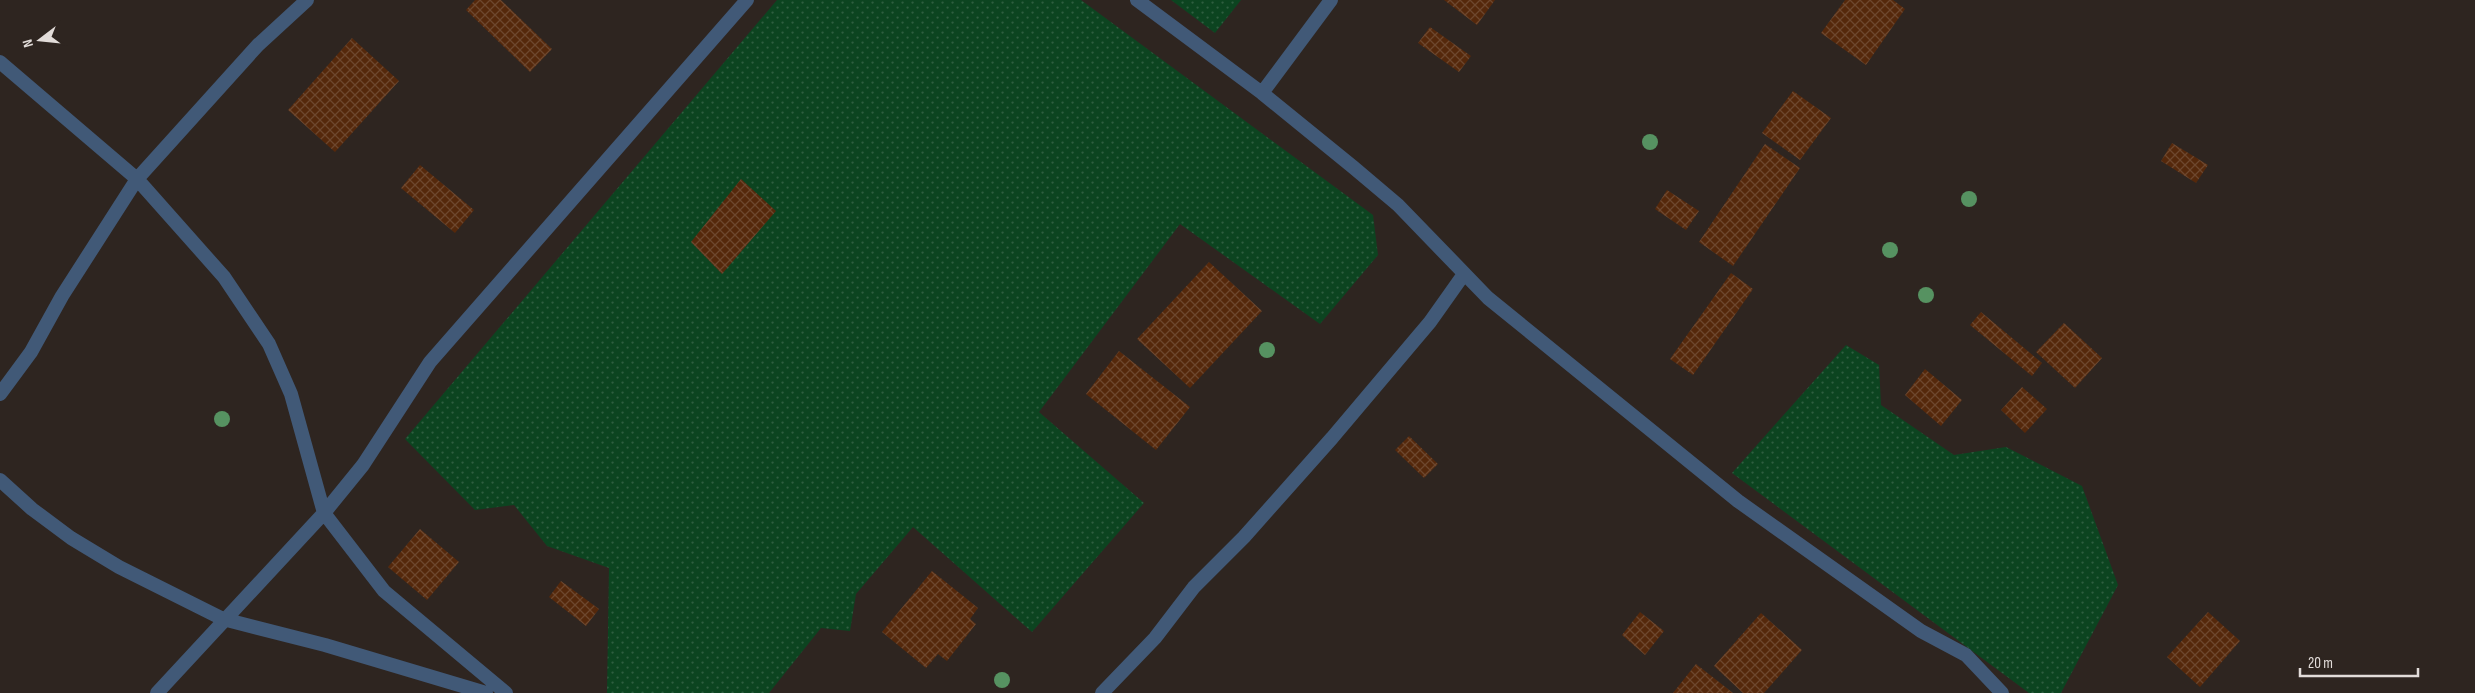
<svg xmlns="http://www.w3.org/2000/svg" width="2475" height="693" viewBox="0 0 2475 693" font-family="'Sofia Sans Condensed',sans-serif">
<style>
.grass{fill:url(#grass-dots)}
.building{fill:url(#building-cross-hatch)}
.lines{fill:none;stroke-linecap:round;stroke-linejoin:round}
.minor{stroke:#415977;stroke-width:14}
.tree{fill:#569261}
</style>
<defs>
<pattern id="grass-dots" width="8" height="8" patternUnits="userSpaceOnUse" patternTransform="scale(1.25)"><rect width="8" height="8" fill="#0c4420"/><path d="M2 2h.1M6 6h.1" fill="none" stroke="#2f5e40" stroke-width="1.8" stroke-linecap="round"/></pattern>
<pattern id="building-cross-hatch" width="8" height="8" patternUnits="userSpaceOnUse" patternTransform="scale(1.25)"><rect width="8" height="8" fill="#55280b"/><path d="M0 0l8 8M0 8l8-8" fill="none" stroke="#6d472e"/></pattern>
</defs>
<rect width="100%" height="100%" fill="#2e2520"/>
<path class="grass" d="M777 0H1081L1373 215 1378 255 1320 324 1180 224 1039 412 1144 503 1032 632 913 527 856 594 850 631 821 628 769 693H607L609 568 547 546 514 505 475 510 405 439Z
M1171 0H1241L1215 33Z
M1846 345 1879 365 1881 405 1954 455 2006 447 2082 486 2118 585 2061 693H2029L1732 473Z"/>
<path class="building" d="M475 0H501L552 49 530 72 466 10Z
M1444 0H1495L1477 25Z
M1845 0H1893L1905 9 1866 65 1821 33Z
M1430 27 1471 56 1459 72 1418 43Z
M352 38 399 81 335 152 288 110Z
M1793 91 1831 118 1800 160 1762 133Z
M2172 143 2208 165 2196 183 2161 161Z
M1765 144 1800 168 1733 266 1699 242Z
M420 165 474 210 455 233 401 188Z
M741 179 776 211 722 274 691 242Z
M1667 190 1699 211 1686 230 1655 209Z
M1209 262 1262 311 1190 388 1137 339Z
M1731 273 1753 289 1693 375 1670 359Z
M1981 312 2042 363 2032 376 1970 325Z
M2064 323 2102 358 2075 388 2036 352Z
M1119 351 1190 407 1156 450 1086 394Z
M1925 369 1962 400 1941 426 1905 395Z
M2022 387 2047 409 2025 433 2001 410Z
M1409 436 1438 464 1424 478 1395 450Z
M420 529 459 562 427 600 388 567Z
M932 571 978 608 970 619 976 624 947 661 938 654 926 668 882 632Z
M561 581 599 609 586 626 549 597Z
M1640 612 1664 631 1645 655 1622 635Z
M2208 612 2240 641 2200 687 2167 657Z
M1761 613 1802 650 1764 693H1743L1714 666Z
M1696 664 1733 693H1673Z"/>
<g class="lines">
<path class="minor" d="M1137 0 1262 93 1353 167 1398 205 1488 298 1738 501 1921 631 1966 655 2002 693
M0 62 137 179 224 277 269 344 291 394 324 513 384 591 506 693
M1262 93 1331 0
M0 394 31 352 62 296 137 179 258 45 307 0
M0 480 32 509 71 538 119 567 223 619 325 645 486 693
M157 693 324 513 363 465 430 362 747 0
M1102 693 1155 638 1194 587 1244 537 1332 438 1430 322 1464 274"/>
</g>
<g class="tree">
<circle cx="1650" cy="142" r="8"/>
<circle cx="1969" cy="199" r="8"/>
<circle cx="1890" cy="250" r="8"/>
<circle cx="1926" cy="295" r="8"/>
<circle cx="1267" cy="350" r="8"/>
<circle cx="222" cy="419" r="8"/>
<circle cx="1002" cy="680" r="8"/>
</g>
<g transform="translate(40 40) rotate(254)" stroke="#2e2520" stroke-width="4" paint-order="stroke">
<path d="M0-4L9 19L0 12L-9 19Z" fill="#e2dcd9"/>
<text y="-8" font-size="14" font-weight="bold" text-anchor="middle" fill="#e2dcd9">N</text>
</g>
<path d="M2300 668v8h118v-8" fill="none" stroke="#e2dcd9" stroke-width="2.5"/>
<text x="2308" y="668" font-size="15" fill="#e2dcd9" stroke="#2e2520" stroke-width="4" paint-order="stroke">20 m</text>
</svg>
